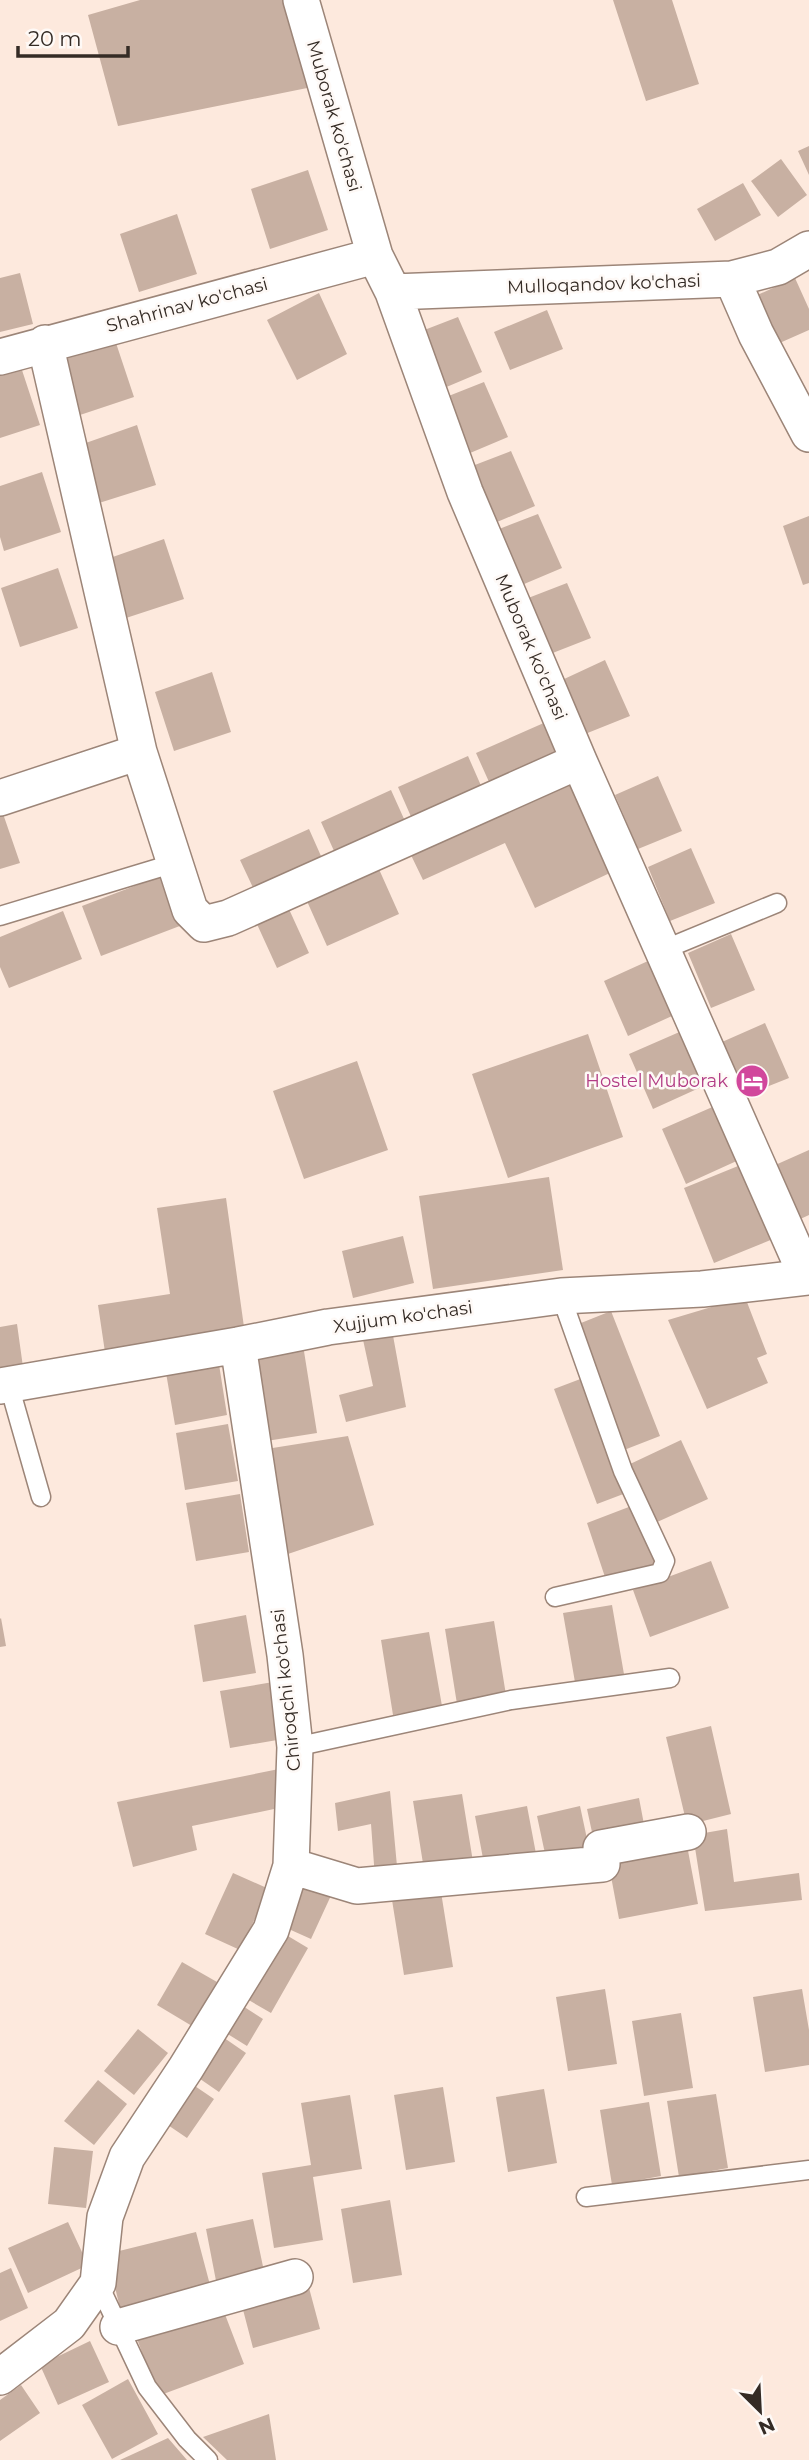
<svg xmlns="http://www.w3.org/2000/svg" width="809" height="2460" viewBox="0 0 809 2460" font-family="Montserrat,sans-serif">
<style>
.building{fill:#c8b0a2}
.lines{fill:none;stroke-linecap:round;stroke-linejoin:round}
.service-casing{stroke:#9c8578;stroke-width:21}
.minor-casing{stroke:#9c8578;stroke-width:38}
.service{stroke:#fff;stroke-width:18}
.minor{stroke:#fff;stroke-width:35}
.labels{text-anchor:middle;stroke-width:5;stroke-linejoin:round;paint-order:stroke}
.street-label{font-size:18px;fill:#342b25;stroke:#fef9f6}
.hotel-label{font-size:18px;fill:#b23c85;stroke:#fef9f6;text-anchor:end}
</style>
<rect width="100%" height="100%" fill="#fde9dd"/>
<path class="building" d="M140 0H295L322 85 118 126 88 15Z
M613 0H672L699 84 646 101Z
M809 146V175L798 151Z
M781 159 807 195 778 217 751 181Z
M308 170 328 230 270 249 251 189Z
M743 183 761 215 715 241 697 209Z
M177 214 197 274 139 292 120 234Z
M20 273 33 324 0 332V278Z
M795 278 809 309V330L766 349 744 301Z
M319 293 347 354 297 380 267 320Z
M547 310 563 349 510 370 494 332Z
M458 317 482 372 437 391 414 334Z
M114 337 134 397 77 416 57 356Z
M20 364 40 425 0 438V371Z
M484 382 508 437 463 456 441 399Z
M137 425 156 485 99 503 80 445Z
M511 451 535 506 490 525 467 468Z
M42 472 61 532 4 551 0 537V486Z
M538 514 562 568 517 587 494 531Z
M809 516V583L803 585 783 526Z
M164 539 184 599 126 618 107 559Z
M58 568 78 628 20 647 1 588Z
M567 583 591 638 545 656 523 600Z
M605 660 630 716 585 734 562 680Z
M212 672 231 732 174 751 155 692Z
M546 722 564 762 494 793 476 753Z
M468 756 486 797 416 828 398 787Z
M658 776 682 831 638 849 615 795Z
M570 778 612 872 535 908 505 843 423 880 409 851Z
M391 790 409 830 339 862 321 822Z
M0 805 20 863 0 869Z
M309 829 325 865 257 896 240 860Z
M691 848 715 903 670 921 648 867Z
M378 867 399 914 327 946 306 899Z
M166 874 185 924 101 956 82 906Z
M288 907 309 953 277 968 256 922Z
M63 911 82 959 9 988 0 967V937Z
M731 934 755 990 711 1008 688 953Z
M659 956 683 1011 628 1036 604 981Z
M765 1023 789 1078 744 1096 722 1042Z
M684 1030 708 1084 653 1109 629 1054Z
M588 1034 623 1137 508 1178 472 1074Z
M357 1061 388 1150 304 1179 273 1091Z
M717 1105 741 1159 686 1184 662 1129Z
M809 1150V1215L796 1221 773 1166Z
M743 1164 773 1239 714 1263 684 1188Z
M549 1177 563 1270 433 1289 419 1196Z
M226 1198 244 1327 189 1335 190 1347 106 1359 98 1305 170 1294 157 1208Z
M403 1236 414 1283 353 1298 342 1251Z
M745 1297 767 1354 757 1358 768 1383 707 1409 668 1320Z
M611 1311 660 1436 624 1450 576 1325Z
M17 1324 23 1367 0 1371V1327Z
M392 1330 406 1407 346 1422 339 1395 373 1386 362 1335Z
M303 1345 317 1433 260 1442 246 1355Z
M218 1358 227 1415 175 1425 165 1367Z
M583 1378 626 1493 597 1504 554 1389Z
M228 1424 238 1481 185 1490 176 1433Z
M348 1436 374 1525 282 1556 260 1450Z
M681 1440 708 1499 655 1523 628 1465Z
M240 1494 249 1552 196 1561 186 1503Z
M634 1505 659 1565 605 1577 587 1523Z
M711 1561 729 1608 650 1637 633 1590Z
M612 1605 625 1680 576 1688 563 1613Z
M246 1615 256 1673 203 1682 194 1625Z
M1 1618 6 1646 0 1647V1619Z
M494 1621 506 1695 457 1704 445 1629Z
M429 1632 442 1706 393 1715 381 1640Z
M273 1682 283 1739 230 1748 220 1691Z
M711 1726 731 1814 687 1825 666 1737Z
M279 1769 274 1809 192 1826 197 1850 133 1867 117 1802Z
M390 1791 398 1877 375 1878 371 1824 338 1831 335 1803Z
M462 1794 474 1868 425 1876 413 1801Z
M639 1798 646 1835 595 1846 587 1809Z
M527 1806 537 1859 485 1869 475 1816Z
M580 1806 590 1853 547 1863 537 1816Z
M727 1829 734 1882 799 1873 802 1900 705 1911 693 1835Z
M686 1840 698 1904 619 1919 607 1855Z
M233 1873 269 1889 240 1950 205 1934Z
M304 1876 334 1889 311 1939 282 1926Z
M441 1892 453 1967 404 1975 392 1900Z
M278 1930 308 1948 271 2013 240 1995Z
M182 1962 217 1982 192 2026 157 2005Z
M605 1989 617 2064 568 2071 556 1997Z
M802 1989 809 2030V2065L765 2072 753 1997Z
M235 2001 263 2019 247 2046 218 2028Z
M681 2013 693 2088 644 2096 632 2021Z
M138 2029 168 2053 134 2095 104 2071Z
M217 2033 246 2053 219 2092 190 2072Z
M98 2080 127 2104 94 2145 64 2121Z
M186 2080 214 2099 187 2138 159 2119Z
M443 2087 455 2162 406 2170 394 2095Z
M544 2089 557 2163 508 2172 496 2097Z
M716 2094 728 2168 679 2177 667 2101Z
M350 2095 362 2169 313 2177 323 2240 274 2248 262 2173 311 2165 301 2103Z
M649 2102 661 2176 612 2185 600 2110Z
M54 2147 93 2151 86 2208 48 2204Z
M390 2200 402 2275 353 2283 341 2209Z
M253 2219 265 2276 217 2286 206 2229Z
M68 2222 88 2265 28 2293 8 2248Z
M196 2232 210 2285 120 2308 107 2254Z
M11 2268 28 2308 0 2321V2273Z
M308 2284 320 2329 253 2348 241 2302Z
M221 2304 244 2364 158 2396 136 2336Z
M90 2341 109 2382 58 2405 40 2365Z
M128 2379 158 2434 112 2459 82 2405Z
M21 2385 40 2413 0 2441V2400Z
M269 2414 276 2460H227L203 2437Z
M168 2438 187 2460H120Z"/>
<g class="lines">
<defs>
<path id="service" d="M0 916 175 863
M663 950 777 903
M9 1385 41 1497
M555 1597 660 1573 665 1561 623 1471 561 1296
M295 1747 511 1700 670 1678
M586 2197 809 2170
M98 2283 147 2387 187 2439 208 2460"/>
<path id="minor" d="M301 0 375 256 393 292 465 492 579 761 807 1277
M732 279 756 334 809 434
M393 292 732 279 778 267 809 249
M45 343 139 752 190 910 204 924 228 918 579 761
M0 357 375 256
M0 798 139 752
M0 1386 238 1345 328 1327 561 1296 702 1289 809 1277
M291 1866 357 1886 602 1864 601 1848 688 1832
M118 2327 295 2277
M0 2377 69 2324 98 2283 105 2217 127 2157 186 2068 271 1930 291 1866 295 1747 285 1655 238 1345"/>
</defs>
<use href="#service" class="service-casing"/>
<use href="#minor" class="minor-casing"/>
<use href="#service" class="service"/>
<use href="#minor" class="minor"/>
</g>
<defs>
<symbol id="hotel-disc" viewBox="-11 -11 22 22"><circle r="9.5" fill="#d1479c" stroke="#fef9f6"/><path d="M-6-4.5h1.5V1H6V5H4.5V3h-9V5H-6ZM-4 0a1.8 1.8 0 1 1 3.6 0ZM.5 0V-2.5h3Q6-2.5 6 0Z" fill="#fff"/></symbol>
</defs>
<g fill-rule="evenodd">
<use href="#hotel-disc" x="733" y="1062" width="38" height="38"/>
</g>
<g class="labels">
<g class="street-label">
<text transform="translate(334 116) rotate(74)" y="6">Muborak ko'chasi</text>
<text transform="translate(604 284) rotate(-2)" y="6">Mulloqandov ko'chasi</text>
<text transform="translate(187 305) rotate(-15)" y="6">Shahrinav ko'chasi</text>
<text transform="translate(531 647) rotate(67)" y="6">Muborak ko'chasi</text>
<text transform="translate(403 1317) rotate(-8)" y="6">Xujjum ko'chasi</text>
<text transform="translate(286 1690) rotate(-96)" y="6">Chiroqchi ko'chasi</text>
</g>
<g class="hotel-label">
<text x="728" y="1087">Hostel Muborak</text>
</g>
</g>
<g transform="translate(760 2411) rotate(156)" stroke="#fef9f6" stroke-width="5" paint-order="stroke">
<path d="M0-5L12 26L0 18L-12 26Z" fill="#342b25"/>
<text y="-10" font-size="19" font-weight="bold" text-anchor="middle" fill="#342b25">N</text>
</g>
<path d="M18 46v10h110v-10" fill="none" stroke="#342b25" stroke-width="3.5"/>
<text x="28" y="46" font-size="21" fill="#342b25" stroke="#fef9f6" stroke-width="5" paint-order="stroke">20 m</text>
</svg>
